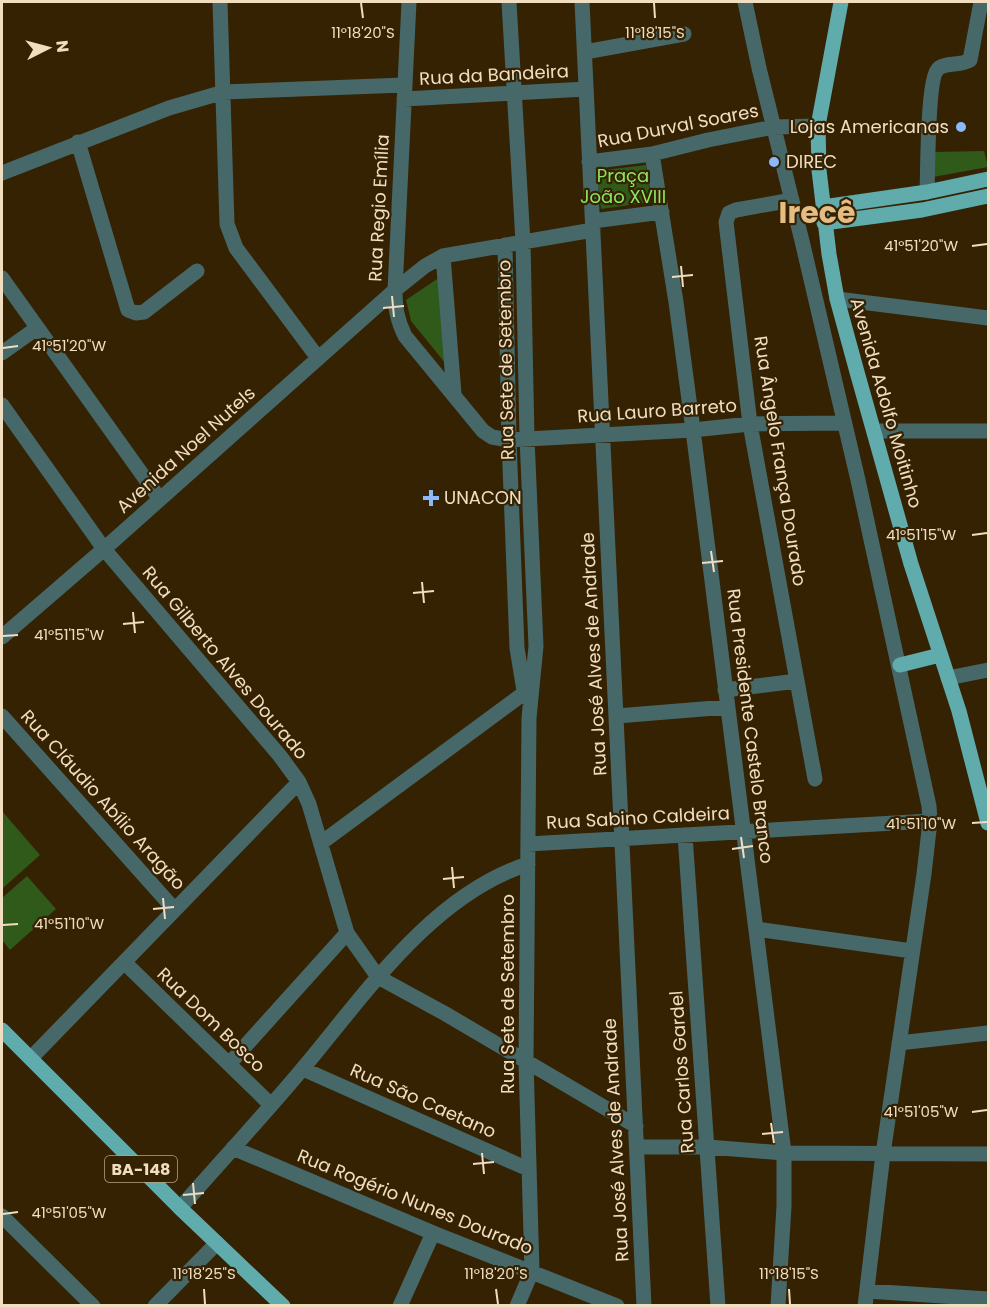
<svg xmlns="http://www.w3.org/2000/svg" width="990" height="1307" viewBox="0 0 990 1307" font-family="Poppins,sans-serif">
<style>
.green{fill:#2f5a19}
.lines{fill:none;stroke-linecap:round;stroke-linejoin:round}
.minor{stroke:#466869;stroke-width:15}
.major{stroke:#60abac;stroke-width:15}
.ticks{fill:none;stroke:#f1ddc0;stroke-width:2}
.poi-dot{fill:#8abafc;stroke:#342203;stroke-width:2}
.labels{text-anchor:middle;stroke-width:4.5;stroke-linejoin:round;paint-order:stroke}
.shield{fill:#342203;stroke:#b8a587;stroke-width:1.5}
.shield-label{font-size:16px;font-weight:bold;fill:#f1ddc0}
.street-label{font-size:18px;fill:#f1ddc0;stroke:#342203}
.poi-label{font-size:18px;fill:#f1ddc0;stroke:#342203;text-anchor:start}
.park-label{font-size:18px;fill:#8ce65f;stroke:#342203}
.town-label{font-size:30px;font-weight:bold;fill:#e5bd83;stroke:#342203}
.ticks-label{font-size:15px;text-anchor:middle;fill:#f1ddc0;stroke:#342203;stroke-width:4.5;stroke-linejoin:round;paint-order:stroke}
</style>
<rect width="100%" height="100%" fill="#342203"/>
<path class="green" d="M984 151 988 167 933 177V152Z
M646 165 651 202 601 209 596 171Z
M440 277 446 364 411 321 406 300Z
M2 811 40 855 2 889Z
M27 876 56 909 10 950 2 940V898Z"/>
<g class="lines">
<path class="minor" d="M220 2 227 224 236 248 318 358
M409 2 395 290C395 307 397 320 405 336L483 431 492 437 509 440 693 430 750 424 844 423
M509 2 523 242 527 438 536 646 529 718 526 1061 532 1271 517 1306
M582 2 644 1306
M745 2 759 68 802 241 858 480 929 806 930 821 924 874 883 1154 865 1306
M585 52 684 34
M404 99 586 89
M78 142 128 310 136 313 144 312 197 271
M652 154 676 302 693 430 784 1153V1206L778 1306
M589 162 652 154 708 140 774 127 818 126
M2 173 169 108 224 92 404 85
M927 192C928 173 927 76 939 68 947 62 961 66 970 60L981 2
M792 200 736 210 729 213 726 222 750 424 815 779
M593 221 662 212
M505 245 509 440 517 648 525 697
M443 256 454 394
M2 278 159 498
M837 299 988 318
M2 353 37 328
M2 405 104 549 280 756 299 782 309 804 347 933 378 977 444 1013 636 1126
M874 431H988
M2 637 104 549 395 290 425 266 443 256 593 230
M948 678 988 670
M725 690 797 681
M2 716 174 909
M617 716 727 707
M685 835 718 1306
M321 843 531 688
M528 844 930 821
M756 929 912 951
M125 963 271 1105
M899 1043 988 1033
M31 1058 299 782
M229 1064 347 933
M303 1069 528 1169
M637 1147H708L784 1153 988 1154
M233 1148 433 1233 617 1306
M180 1208C221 1161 264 1115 304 1067 366 993 432 895 528 864
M2 1216 93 1306
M867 1291 988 1299
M155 1306 217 1243
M400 1306 433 1233"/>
<path class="major" d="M841 2 818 126 819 170 829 254 837 299 857 372 911 564 959 711 988 823
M823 207 927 192 988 179
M824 223 922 210 988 196
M900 665 940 655
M2 1030 180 1208 283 1306"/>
</g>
<path class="ticks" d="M361 3 363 18M654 3 655 18M972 246 987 244M681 266 683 287M672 277 693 275M392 296 394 317M383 308 404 306M3 348 18 346M972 535 987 533M711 551 714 572M702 563 723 561M422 582 424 603M413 593 434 591M133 612 135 633M123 624 144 622M3 636 18 635M972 823 987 822M741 837 744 858M732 849 753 846M452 867 454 888M443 879 464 877M163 898 165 919M153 909 174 907M3 925 18 924M972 1112 987 1110M771 1123 774 1143M762 1134 783 1132M482 1153 484 1174M473 1164 494 1162M193 1183 195 1204M183 1195 204 1193M3 1214 18 1212M204 1289 205 1304M496 1289 498 1304M789 1289 790 1304"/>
<g class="poi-dot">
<circle cx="961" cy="127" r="6"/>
<circle cx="774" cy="162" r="6"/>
<path d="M428 489h6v6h6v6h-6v6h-6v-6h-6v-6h6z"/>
</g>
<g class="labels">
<rect class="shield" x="105" y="1156" width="72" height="26" rx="4.5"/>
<g class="shield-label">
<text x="141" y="1175">BA-148</text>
</g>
<g class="street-label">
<text transform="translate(494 75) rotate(-3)" y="6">Rua da Bandeira</text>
<text transform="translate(678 126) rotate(-11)" y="6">Rua Durval Soares</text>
<text transform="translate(379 208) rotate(-87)" y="6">Rua Regio Emília</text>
<text transform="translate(506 360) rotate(-91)" y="6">Rua Sete de Setembro</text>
<text transform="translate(886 403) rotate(74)" y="6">Avenida Adolfo Moitinho</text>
<text transform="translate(657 411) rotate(-4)" y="6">Rua Lauro Barreto</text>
<text transform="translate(186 450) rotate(-42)" y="6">Avenida Noel Nutels</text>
<text transform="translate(780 461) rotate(81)" y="6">Rua Ângelo França Dourado</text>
<text transform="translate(594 654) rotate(-93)" y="6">Rua José Alves de Andrade</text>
<text transform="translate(225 663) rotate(50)" y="6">Rua Gilberto Alves Dourado</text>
<text transform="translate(750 726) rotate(83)" y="6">Rua Presidente Castelo Branco</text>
<text transform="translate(103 800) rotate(48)" y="6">Rua Cláudio Abílio Aragão</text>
<text transform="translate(638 818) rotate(-3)" y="6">Rua Sabino Caldeira</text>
<text transform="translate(508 994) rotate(-90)" y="6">Rua Sete de Setembro</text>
<text transform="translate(211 1020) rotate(44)" y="6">Rua Dom Bosco</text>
<text transform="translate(682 1072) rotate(-94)" y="6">Rua Carlos Gardel</text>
<text transform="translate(423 1101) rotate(24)" y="6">Rua São Caetano</text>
<text transform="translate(616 1140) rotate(-93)" y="6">Rua José Alves de Andrade</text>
<text transform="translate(415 1202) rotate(22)" y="6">Rua Rogério Nunes Dourado</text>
</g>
<g class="poi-label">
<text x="949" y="133" text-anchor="end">Lojas Americanas</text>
<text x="786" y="168">DIREC</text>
<text x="444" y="504">UNACON</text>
</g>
<g class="park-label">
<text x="623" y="182">Praça<tspan x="623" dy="21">João XVIII</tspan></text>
</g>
<g class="town-label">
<text x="817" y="223">Irecê</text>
</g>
</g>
<g class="ticks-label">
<text x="363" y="38">11°18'20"S</text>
<text x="655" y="38">11°18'15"S</text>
<text x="921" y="251">41°51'20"W</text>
<text x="69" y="351">41°51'20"W</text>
<text x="921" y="540">41°51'15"W</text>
<text x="69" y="640">41°51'15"W</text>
<text x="921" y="829">41°51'10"W</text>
<text x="69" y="929">41°51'10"W</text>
<text x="921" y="1117">41°51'05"W</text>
<text x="69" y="1218">41°51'05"W</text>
<text x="204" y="1279">11°18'25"S</text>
<text x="496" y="1279">11°18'20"S</text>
<text x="789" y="1279">11°18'15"S</text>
</g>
<rect width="990" height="1307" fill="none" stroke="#f1ddc0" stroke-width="6"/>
<g transform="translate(48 48) rotate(84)" stroke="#342203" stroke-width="4.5" paint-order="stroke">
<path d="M0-4.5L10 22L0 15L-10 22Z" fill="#f1ddc0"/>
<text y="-9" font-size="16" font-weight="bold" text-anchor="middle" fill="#f1ddc0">N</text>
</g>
</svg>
